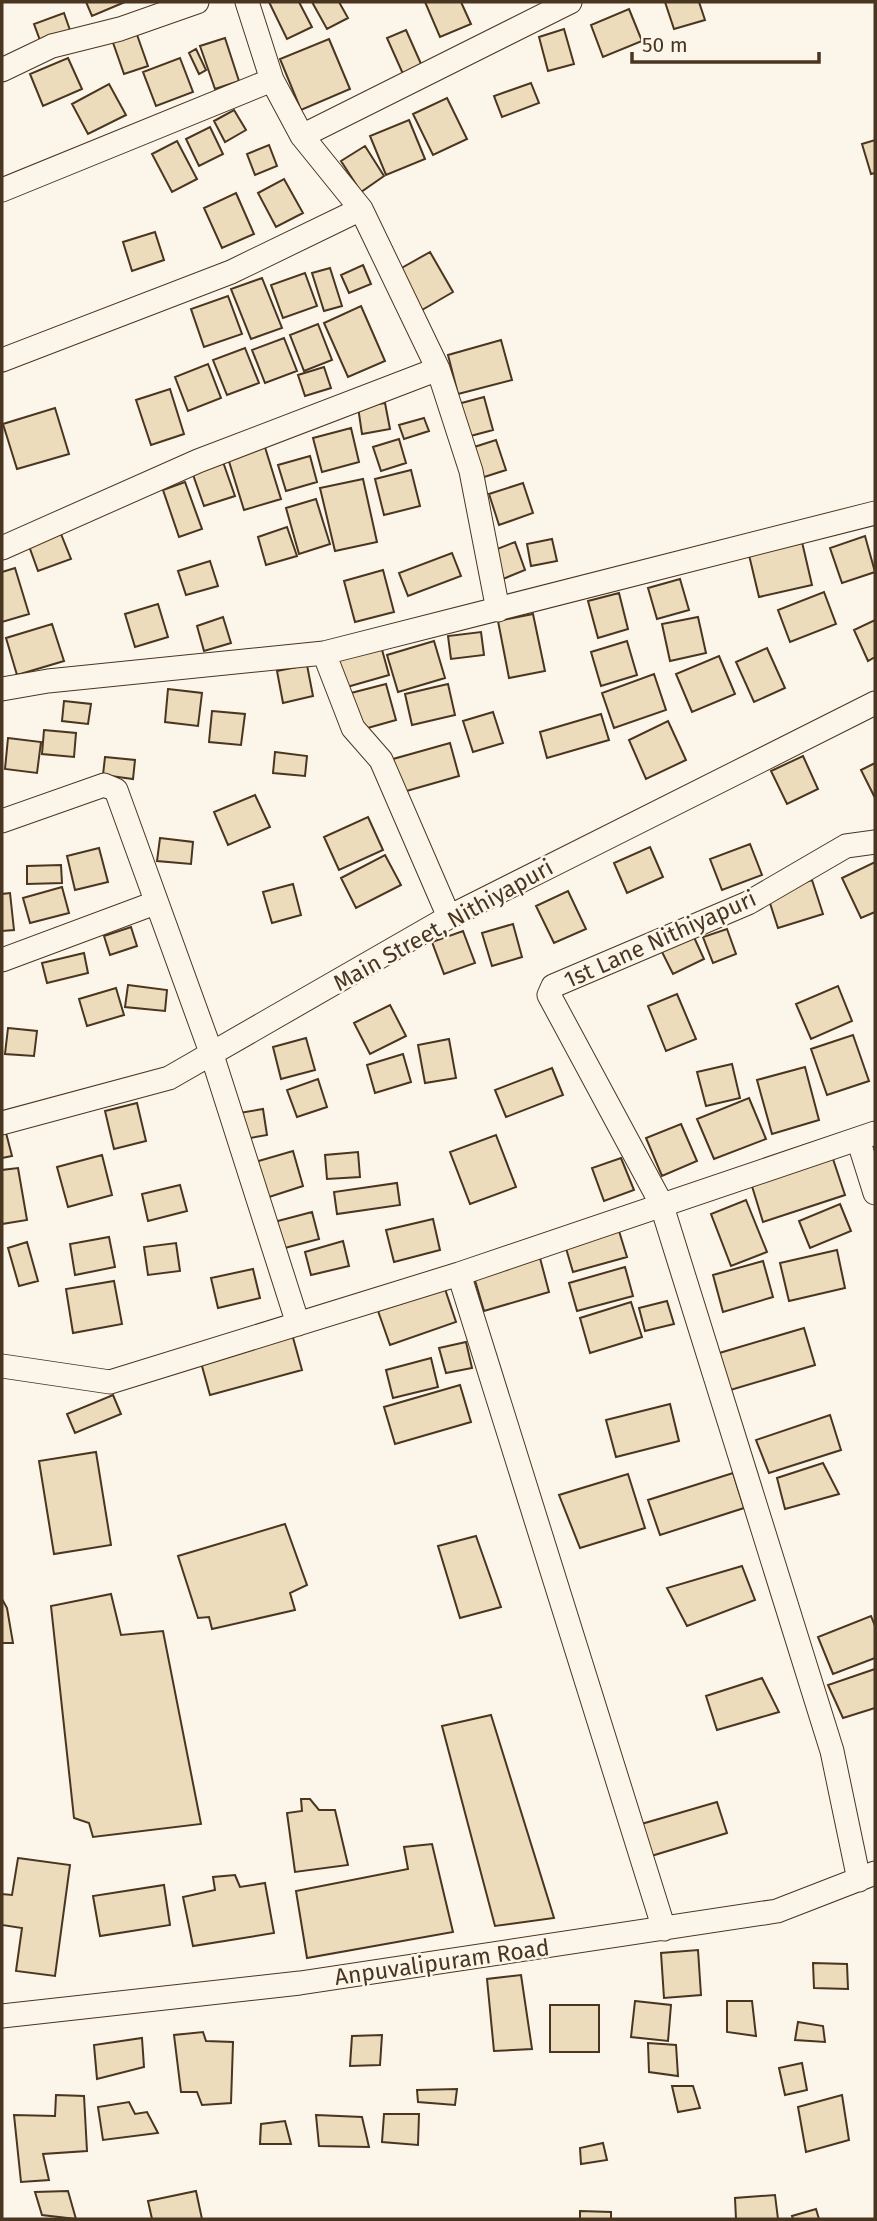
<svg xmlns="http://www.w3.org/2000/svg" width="877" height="2221" viewBox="0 0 877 2221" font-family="'Fira Sans',sans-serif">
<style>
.building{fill:#ecdcbc;stroke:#4a3520;stroke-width:2}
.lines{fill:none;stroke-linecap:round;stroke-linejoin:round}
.street-casing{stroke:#4a3520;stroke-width:25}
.street{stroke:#fbf6e9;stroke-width:23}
.labels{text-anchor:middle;stroke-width:5;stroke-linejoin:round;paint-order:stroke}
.street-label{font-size:23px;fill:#4a3520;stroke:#fbf6e9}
</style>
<rect width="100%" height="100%" fill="#fbf6e9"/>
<path class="building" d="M86 2H125L92 16Z
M269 2H299L312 27 287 39Z
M312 2H339L348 18 327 29Z
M425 2H461L471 24 440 37Z
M665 2H699L705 20 674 29Z
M629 9 642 41 603 57 591 25Z
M64 13 71 33 41 43 34 24Z
M135 29 148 66 124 74 111 37Z
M564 29 574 64 548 71 539 37Z
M406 30 422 66 403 74 387 38Z
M225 38 239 81 215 89 200 46Z
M329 39 350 89 301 110 280 59Z
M196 49 206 70 199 74 189 53Z
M68 58 82 89 43 106 30 74Z
M180 58 193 92 156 106 143 72Z
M531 83 539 103 502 117 494 96Z
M109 84 126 115 88 134 72 104Z
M447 98 467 139 433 155 413 114Z
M234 110 246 130 225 142 214 121Z
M409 120 425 159 386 175 370 136Z
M210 127 223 154 199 166 186 139Z
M875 140V173L871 174 862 144Z
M177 141 197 179 172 192 152 154Z
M269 145 277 166 255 175 247 154Z
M365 146 384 176 361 192 341 161Z
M284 179 303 213 276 227 258 193Z
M236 193 254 234 222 248 204 208Z
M155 232 164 260 132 271 123 242Z
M430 252 453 292 422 310 398 270Z
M363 265 371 284 349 293 341 275Z
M330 268 342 306 324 311 312 273Z
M305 273 317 306 283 318 271 285Z
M262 278 282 328 251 339 231 289Z
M228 296 242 334 204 347 191 309Z
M361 306 385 361 348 377 324 323Z
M318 324 332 360 304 371 290 335Z
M284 338 297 371 265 383 252 350Z
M501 340 512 380 458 394 448 355Z
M245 348 259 383 227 395 213 360Z
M208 364 221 398 188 411 175 377Z
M324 367 331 388 305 396 298 375Z
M170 389 184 434 151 445 136 400Z
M484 397 493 430 463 438 454 405Z
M385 403 390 429 362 434 358 407Z
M55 408 69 454 17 469 3 424Z
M424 418 429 431 404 439 399 425Z
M351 428 359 462 322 472 313 438Z
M399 439 406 463 381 471 373 447Z
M496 440 506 470 478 479 468 449Z
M264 444 281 499 244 510 227 455Z
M310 456 317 482 286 491 278 465Z
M223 462 235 496 204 506 192 472Z
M411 470 420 506 384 515 375 479Z
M363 479 377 542 335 551 320 488Z
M185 482 202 529 179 537 163 490Z
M523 483 533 513 499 525 489 494Z
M316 499 330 544 299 554 286 508Z
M287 527 297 556 266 565 258 537Z
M61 534 71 559 38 571 29 546Z
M865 536 875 572 842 583 830 548Z
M552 539 557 561 531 566 527 544Z
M515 542 525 570 503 579 492 551Z
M802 542 812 585 759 597 749 555Z
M452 553 461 576 408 596 399 573Z
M210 561 218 586 186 595 178 571Z
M15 568 29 614 2 622V572Z
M383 570 394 612 355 622 344 581Z
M680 579 689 610 657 619 648 588Z
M824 592 836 624 790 642 778 610Z
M619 593 628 629 598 638 588 601Z
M158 604 168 637 135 647 125 614Z
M533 614 545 671 509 678 498 621Z
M223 617 231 643 204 651 197 626Z
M698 617 706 653 670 661 662 624Z
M875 620V657L868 661 854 630Z
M52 624 64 661 17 675 6 638Z
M481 632 484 655 451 659 448 636Z
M434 641 445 678 398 692 387 655Z
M627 641 637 675 601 686 591 652Z
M381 646 389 675 340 689 331 660Z
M767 648 785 688 754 702 736 662Z
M719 656 735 694 692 712 676 674Z
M307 665 313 696 283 703 277 671Z
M654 674 666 710 614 728 602 693Z
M386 684 396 720 357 731 347 694Z
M448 684 455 715 412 725 405 694Z
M168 689 202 693 198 726 165 722Z
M64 701 91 704 88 724 62 721Z
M212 711 245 714 241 745 209 742Z
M493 712 503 743 473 752 463 721Z
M601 714 609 740 547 758 540 732Z
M668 721 686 760 646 779 629 740Z
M44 730 76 733 74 757 42 754Z
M8 738 41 742 37 773 5 769Z
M450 743 459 776 403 792 393 759Z
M275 752 307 756 305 776 273 773Z
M803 756 818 789 787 804 771 771Z
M105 757 135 760 133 779 103 775Z
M875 763V798L861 770Z
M255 795 270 827 228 845 214 812Z
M368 817 383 850 339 870 324 837Z
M160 838 193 842 191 864 157 861Z
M750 844 762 875 722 890 710 859Z
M650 847 663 877 627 893 614 863Z
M99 848 108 882 75 890 67 856Z
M385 855 401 885 356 908 341 878Z
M875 862V912L861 918 842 878Z
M61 865 62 883 27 884V866Z
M812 880 823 914 778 928 767 894Z
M293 884 301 915 272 923 263 892Z
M62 887 69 913 30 923 23 898Z
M568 891 586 929 554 943 536 906Z
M10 893 14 930 2 931V894Z
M513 924 522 957 492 966 482 933Z
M131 927 137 946 110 955 104 936Z
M727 929 736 954 713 963 703 937Z
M463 931 475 963 444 974 432 942Z
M693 935 704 959 673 974 661 950Z
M84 953 88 973 47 983 42 963Z
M128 985 167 990 165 1011 125 1007Z
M838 986 852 1021 811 1039 796 1004Z
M116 988 124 1015 87 1026 79 999Z
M677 994 696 1039 666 1051 648 1006Z
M390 1005 406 1036 370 1054 354 1023Z
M8 1028 37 1031 34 1056 5 1054Z
M853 1035 869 1081 827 1095 811 1049Z
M306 1038 315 1070 281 1079 273 1047Z
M449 1039 456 1078 425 1083 418 1045Z
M403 1054 411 1082 375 1093 367 1065Z
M732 1064 740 1098 706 1106 697 1072Z
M805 1067 819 1120 772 1134 757 1080Z
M552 1068 563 1095 506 1117 495 1090Z
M318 1079 327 1107 297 1117 287 1090Z
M749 1098 766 1139 714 1159 697 1119Z
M137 1103 146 1141 114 1149 105 1111Z
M263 1109 267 1135 244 1139 239 1113Z
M681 1124 697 1161 662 1176 646 1138Z
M5 1129 12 1156 2 1158V1130Z
M496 1135 516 1187 470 1204 450 1152Z
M293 1151 303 1186 266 1198 255 1162Z
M358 1152 360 1177 327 1179 325 1155Z
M102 1155 112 1195 68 1207 57 1167Z
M832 1156 845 1195 763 1222 751 1183Z
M621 1158 634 1190 604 1201 592 1168Z
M18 1168 27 1220 2 1224V1170Z
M397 1183 400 1205 337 1214 334 1192Z
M180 1185 187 1211 148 1221 142 1194Z
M746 1200 767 1252 731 1266 711 1214Z
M840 1204 851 1231 810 1248 799 1221Z
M312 1212 319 1239 281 1249 274 1222Z
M433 1219 440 1250 394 1262 386 1230Z
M619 1231 627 1257 573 1272 565 1245Z
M109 1237 115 1267 75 1275 70 1244Z
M343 1241 349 1266 311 1275 305 1252Z
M27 1242 38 1281 19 1286 8 1248Z
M176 1243 180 1271 148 1275 144 1247Z
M837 1250 845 1288 789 1301 780 1263Z
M540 1258 549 1292 484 1311 474 1277Z
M763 1261 773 1297 723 1312 713 1275Z
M625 1267 633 1296 577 1311 569 1283Z
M253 1269 260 1298 218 1308 211 1278Z
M114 1281 122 1324 73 1333 66 1289Z
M445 1289 456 1322 390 1345 378 1311Z
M667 1301 674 1324 645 1331 639 1308Z
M631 1302 642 1337 590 1353 580 1318Z
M804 1328 815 1365 727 1391 716 1354Z
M292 1334 302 1370 210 1395 200 1359Z
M466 1342 472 1368 446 1373 439 1348Z
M431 1358 438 1387 393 1398 386 1370Z
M460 1385 471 1422 395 1444 384 1407Z
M113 1395 121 1414 75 1433 67 1414Z
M670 1404 679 1441 616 1457 606 1420Z
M830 1415 841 1450 769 1473 756 1440Z
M96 1452 111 1545 54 1554 39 1461Z
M823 1463 839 1494 785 1509 777 1478Z
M733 1473 744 1508 660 1535 648 1500Z
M628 1474 645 1528 580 1548 559 1495Z
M285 1524 307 1585 290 1593 295 1610 212 1629 209 1617 198 1618 178 1556Z
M476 1536 501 1607 460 1618 438 1546Z
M742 1566 755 1600 687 1626 667 1588Z
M111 1594 121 1635 163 1631 201 1824 93 1837 89 1823 74 1818 51 1606Z
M2 1599 7 1608 13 1643H2Z
M871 1616 875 1626V1658L833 1674 818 1637Z
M875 1669V1708L843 1718 828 1685Z
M762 1678 779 1712 717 1730 706 1696Z
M491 1715 554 1918 495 1926 442 1726Z
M301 1799H310L319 1810H335L348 1865 295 1872 287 1813 302 1811Z
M717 1802 727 1833 648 1857 638 1825Z
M432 1844 453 1932 307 1958 296 1891 408 1869 404 1847Z
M18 1858 70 1865 55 1976 16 1971 22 1928 2 1925V1894L12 1895Z
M235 1875 240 1887 265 1883 274 1933 193 1946 183 1897 215 1890 213 1877Z
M164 1885 170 1925 100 1936 93 1896Z
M698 1950 701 1995 664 1998 661 1953Z
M813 1963 847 1964 848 1989 814 1988Z
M521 1975 532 2049 494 2051 487 1979Z
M635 2001 671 2005 668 2041 631 2037Z
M727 2001H752L756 2036 727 2032Z
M550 2005H599V2052H550Z
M798 2022 823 2026 825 2042 795 2040Z
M203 2032 206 2041 233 2042 231 2103 202 2105 197 2092H181L174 2035Z
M382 2035 380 2065 350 2066 352 2036Z
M142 2038 144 2067 97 2079 94 2045Z
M648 2043 676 2045 678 2076 649 2072Z
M802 2063 807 2090 785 2095 779 2068Z
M672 2086H693L700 2108 678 2112Z
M457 2089 455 2105 418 2102 417 2090Z
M56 2095 84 2096 87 2151 43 2154 49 2180 21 2182 14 2115 55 2116Z
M842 2095 849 2140 806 2152 798 2107Z
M129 2102 135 2114 147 2112 158 2133 103 2140 98 2107Z
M384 2114H419L418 2145 382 2142Z
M316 2115 362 2117 369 2147 319 2146Z
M285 2121 291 2144H260L261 2124Z
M603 2143 607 2160 581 2164 580 2148Z
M68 2191 76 2219 42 2215 35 2192Z
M196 2191 202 2219H152L148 2201Z
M775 2195 778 2219H736L735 2198Z
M816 2209 819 2219H793L792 2216Z
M580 2211 611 2212V2219H580Z"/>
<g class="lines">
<defs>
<path id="street" d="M247 2 272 80 302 136 361 209 438 369 471 471 498 610
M2 70 52 46 120 29 197 2
M302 136 570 2
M2 190 272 80
M2 360 231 272 361 209
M2 548 198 461 438 369
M324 653 353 728 381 760 449 917
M2 689 48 681 324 653 875 513
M2 821 104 785 116 790 212 1055 298 1324
M2 960 155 903
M2 1123 169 1078 449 917 875 703
M858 1139 875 1193
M459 1274 664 1929
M2 1366 110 1382 459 1274 875 1133
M859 1880 832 1751 661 1203 549 995 553 986 748 903 846 846 875 842
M2 2016 300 1983 777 1911 875 1873"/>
</defs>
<use href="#street" class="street-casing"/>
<use href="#street" class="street"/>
</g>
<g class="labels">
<g class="street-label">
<text transform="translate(443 925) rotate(-29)" y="8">Main Street, Nithiyapuri</text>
<text transform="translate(660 939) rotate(-24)" y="8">1st Lane Nithiyapuri</text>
<text transform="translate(442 1962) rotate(-8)" y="8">Anpuvalipuram Road</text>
</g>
</g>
<rect width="877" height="2221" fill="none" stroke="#4a3520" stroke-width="7"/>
<path d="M632 52v10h187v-10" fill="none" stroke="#4a3520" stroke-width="3.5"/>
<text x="642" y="52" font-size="21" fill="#4a3520" stroke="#fbf6e9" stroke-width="5" paint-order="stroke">50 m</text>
</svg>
